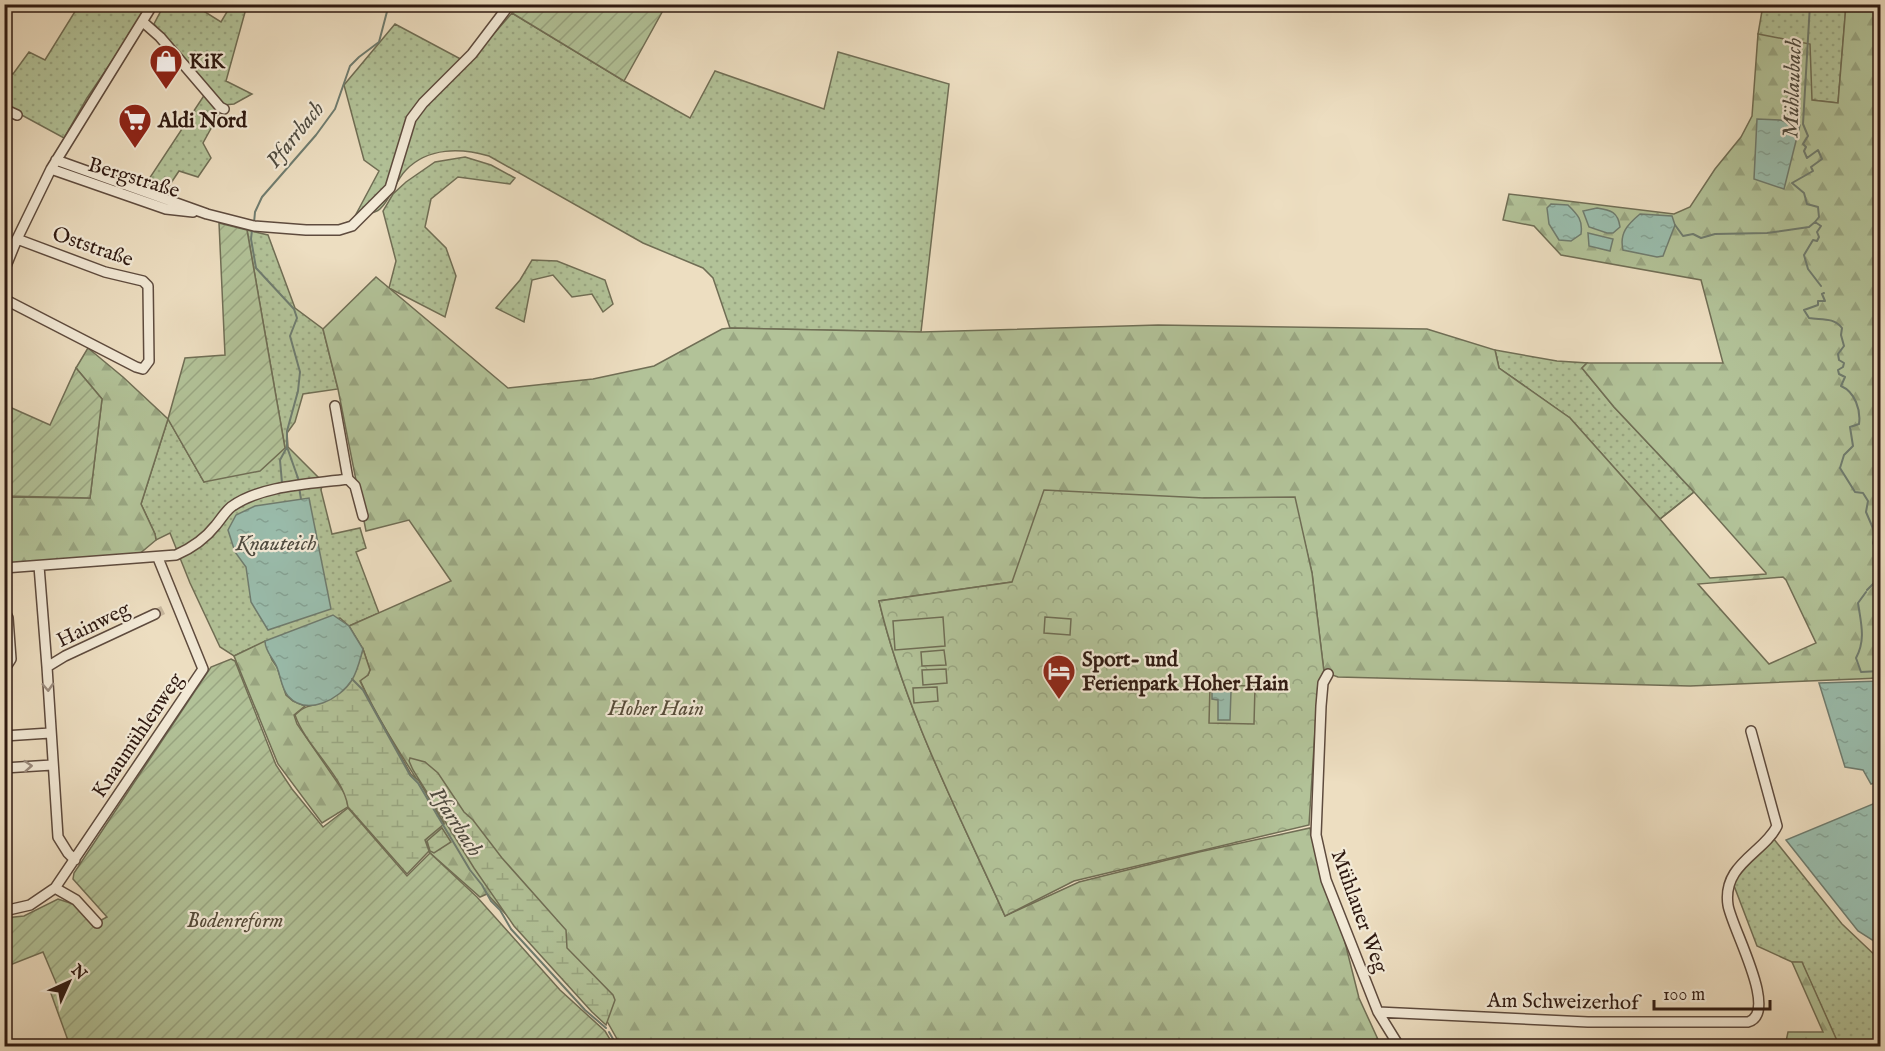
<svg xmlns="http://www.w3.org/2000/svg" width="1885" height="1051" viewBox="0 0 1885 1051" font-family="'IM FELL English',serif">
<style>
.grass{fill:url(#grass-dots);stroke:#706e55;stroke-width:1.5}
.forest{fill:url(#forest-firs);stroke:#706e55;stroke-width:1.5;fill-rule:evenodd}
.wetland{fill:url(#wetland-marsh);stroke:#706e55;stroke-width:1.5}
.park{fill:url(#park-crowns);stroke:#706e55;stroke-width:1.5}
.garden{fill:url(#garden-furrows);stroke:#706e55;stroke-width:1.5}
.pitch{fill:#b2c298;stroke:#706e55;stroke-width:1.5}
.water{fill:url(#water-ripples);stroke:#6f7c6f;stroke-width:1.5}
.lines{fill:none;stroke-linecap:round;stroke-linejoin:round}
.stream{stroke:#6f7c6f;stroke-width:2}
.minor-tunnel{stroke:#c7b79e;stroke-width:9;stroke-dasharray:9 4.5;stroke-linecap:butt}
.minor-casing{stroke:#5e4b3e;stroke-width:12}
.minor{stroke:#f3ead7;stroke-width:9}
.oneway{stroke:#9b8c7e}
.labels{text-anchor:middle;stroke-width:4.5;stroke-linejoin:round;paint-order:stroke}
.poi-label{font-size:21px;font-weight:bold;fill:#2f1a12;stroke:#f3ead7;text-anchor:start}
.street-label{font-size:21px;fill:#2f1a12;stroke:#f3ead7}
.park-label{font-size:21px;font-style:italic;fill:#564c3a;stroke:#f3ead7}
.water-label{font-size:22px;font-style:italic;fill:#4f4b40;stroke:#f3ead7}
</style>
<defs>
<pattern id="grass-dots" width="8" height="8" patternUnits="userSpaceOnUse" patternTransform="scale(1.5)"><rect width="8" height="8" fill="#b2c298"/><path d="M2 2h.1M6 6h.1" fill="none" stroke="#99a682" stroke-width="1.8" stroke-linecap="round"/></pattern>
<pattern id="forest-firs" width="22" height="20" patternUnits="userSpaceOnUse" patternTransform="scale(1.5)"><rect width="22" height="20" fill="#b2c298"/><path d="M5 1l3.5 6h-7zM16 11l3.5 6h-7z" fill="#99a682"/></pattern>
<pattern id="wetland-marsh" width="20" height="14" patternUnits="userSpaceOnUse" patternTransform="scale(1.5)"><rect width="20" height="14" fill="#b2c298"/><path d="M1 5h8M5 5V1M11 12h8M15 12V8" fill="none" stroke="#99a682"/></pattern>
<pattern id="park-crowns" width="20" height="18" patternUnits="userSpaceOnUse" patternTransform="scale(1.5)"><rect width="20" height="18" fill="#b2c298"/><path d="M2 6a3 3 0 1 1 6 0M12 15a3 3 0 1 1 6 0" fill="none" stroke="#99a682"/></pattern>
<pattern id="garden-furrows" width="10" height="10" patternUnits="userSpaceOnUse" patternTransform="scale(1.5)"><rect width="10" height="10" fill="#b2c298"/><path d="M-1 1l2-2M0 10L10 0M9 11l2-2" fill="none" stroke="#99a682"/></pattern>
<pattern id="water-ripples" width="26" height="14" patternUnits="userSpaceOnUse" patternTransform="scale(1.5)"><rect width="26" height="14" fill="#9abdad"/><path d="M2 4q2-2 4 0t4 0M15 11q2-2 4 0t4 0" fill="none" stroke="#85a294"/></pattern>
</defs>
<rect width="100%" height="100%" fill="#eddec1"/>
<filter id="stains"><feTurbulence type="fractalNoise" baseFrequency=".00333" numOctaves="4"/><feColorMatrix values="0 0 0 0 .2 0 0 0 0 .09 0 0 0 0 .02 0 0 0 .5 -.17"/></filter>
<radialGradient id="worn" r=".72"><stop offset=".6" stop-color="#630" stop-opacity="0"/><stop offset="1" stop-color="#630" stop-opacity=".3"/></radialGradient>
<path class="grass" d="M79 5H150L87 98 64 138 5 106 4 69 13 74 29 52 45 60Z
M164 5H194L221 22 231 5H247L226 81 252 94 234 104 224 105 203 143 211 158 198 177 179 171 165 192 145 185 209 88 154 24Z
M1763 5H1846L1838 103 1812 100 1758 34Z
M512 13 624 81 690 118 715 71 824 109 838 52 949 84 921 332 730 328 713 278 703 268 643 243 489 156C461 148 428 147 406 170 395 181 391 199 380 209 375 214 361 215 354 218L379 171 364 160 344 85 395 24 468 63Z
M465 157 491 165 515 178 510 184 458 177 431 199 425 227 446 248 456 276 445 317 389 288 396 261 383 211 393 194 406 182 435 162Z
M247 230 268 235 295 308 323 329 338 389 303 394 295 422 287 433 288 447 323 482 321 490 332 534 360 528 366 548 356 552 379 613 349 626 340 618C302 627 269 639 234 656L220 647 190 583 170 533 156 540 155 534 141 504 168 419 204 482 285 448Z
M532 260 557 261 605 280 613 304 603 312 592 294 572 297 553 275 532 280 524 322 496 308 520 280Z
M1495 350 1557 361 1587 363 1582 368 1614 407 1694 492 1660 519 1570 418 1499 368Z
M1773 838 1842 924 1880 960V1046H1839L1802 963 1792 962 1757 946 1733 883 1743 870Z"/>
<path class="forest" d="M1846 5H1880V678L1690 686 1338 677 1324 672 1312 573 1294 498H1204L1012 582 879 601C905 711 959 814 1005 916L1079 882 1199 852 1310 828 1335 903 1359 998 1381 1046H621L604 1016 570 983 487 894 480 897 429 852 425 840 444 823C416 776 383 731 360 680L368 675 370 670 363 649 349 626 451 581 409 520 366 531 338 389 323 329 376 277 508 388 593 379 654 366 722 329 730 328 921 332 1158 325 1427 329 1495 350 1499 368 1570 418 1660 519 1694 492 1614 407 1582 368 1587 363H1723L1701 280 1561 255 1534 226 1503 220 1509 194 1674 214 1690 207 1715 169 1741 137 1752 116 1758 34 1810 44 1812 100 1838 103ZM1694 492 1766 573V574L1710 578 1660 519ZM1783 577 1786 580 1816 643 1769 664 1698 584Z
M88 348 123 377 168 419 141 504 155 534 156 540 138 555 5 564V497L90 498 102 399 76 368Z
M265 641 272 660 277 667 286 695 293 701 305 706 294 715 297 724 346 795 348 807 322 823 278 764 234 656Z
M1792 962H1802L1839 1045 1845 1046H1785L1788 1032H1823Z"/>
<path class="wetland" d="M363 649 370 670 368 675 360 681 371 704 411 774 419 781 444 824 425 840 429 851 407 874 348 807C343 775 306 747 295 715 307 704 307 708 320 703 349 693 355 676 363 649Z
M410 758 425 762 438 773 464 812 473 820 502 858 566 930 567 948 613 995 615 1000 606 1025 592 1012 514 926 474 868 413 770 409 761Z
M442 828 451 842 434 853 430 851 427 841Z"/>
<path class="park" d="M1044 490 1204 498 1295 497 1312 573 1324 672 1318 683 1309 825 1074 881 1005 916C959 814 905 711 879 601L1012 582Z"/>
<path class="garden" d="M519 5V4L666 5 624 81 512 13Z
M219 223 247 230 285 448 260 471 204 482 168 419 185 358 225 355Z
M76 368 102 399 90 498 5 496V405L50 425Z
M231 659 235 661 276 765 292 789 323 827 348 808 407 876 430 853 477 897 560 990 605 1031 614 1046H510L504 1040 500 1043 503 1046H70L49 988 57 985 43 952 5 967V918L24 916 58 899 76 905 94 924 107 917 73 879 74 873 211 667Z"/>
<path class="pitch" d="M943 617 945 646 895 650 893 621Z
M1045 617 1071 619 1070 635 1044 633Z
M944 650 946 665 922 666 921 652Z
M946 669 947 683 923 685 922 670Z
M1210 685 1255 686 1254 724 1209 723Z
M937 687 938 701 914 703 913 688Z"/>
<path class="water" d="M1757 119 1780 120 1800 125 1784 189 1754 179Z
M1551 204 1568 205C1578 215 1583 220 1581 234L1571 241 1559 240 1549 224 1547 208Z
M1597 208C1611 210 1618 212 1620 227L1613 233H1607L1589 227 1583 211Z
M1640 214 1672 216 1675 225 1663 256 1657 257 1623 250C1619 233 1628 224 1640 214Z
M1588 233 1613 239 1610 251 1589 246Z
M309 498 331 609 268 630 251 602 246 567 235 552 228 530 236 515 255 506Z
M333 615 349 626 363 649C360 659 358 670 352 680 340 699 307 717 288 696 282 689 281 679 278 670 275 659 265 653 265 641Z
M1880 681V781L1871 784 1863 770 1845 767 1819 683Z
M1212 691H1231L1230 720H1218V700L1212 699Z
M1880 801V945L1858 931 1786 840Z"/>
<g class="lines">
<path class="stream" d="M1810 4 1803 124 1808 136 1803 144 1806 147 1804 151 1807 158 1818 150 1822 159 1811 167 1813 171 1792 183 1804 193 1807 204 1818 207 1819 217 1815 222 1821 226 1817 232 1819 237 1817 241 1813 240 1804 255 1808 269 1821 286
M254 223 255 212 262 197 316 135 335 109 350 66 359 57 379 42 389 4
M1675 225 1683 236 1693 234 1701 238 1715 234 1767 233 1809 227 1815 222
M252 230 251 239 256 268 294 309 297 318 290 336 300 372 298 391 287 431V447L280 460 282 483
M1824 293 1822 294 1825 301H1818V305L1804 310 1809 318C1821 320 1834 317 1842 328L1841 335 1844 346 1838 354 1839 360 1844 363 1843 367 1838 370 1839 374 1845 377 1841 386C1855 392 1861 410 1859 424L1850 427 1853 446 1844 455 1840 468 1855 492 1863 493 1868 501 1866 512 1875 533 1873 543 1879 556 1874 571 1878 579 1867 590
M287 447 299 481
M299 487 301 499
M1866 592 1858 603C1861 623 1866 640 1856 658L1861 672 1880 671
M352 679 363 690 410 775 418 783 470 870 482 885 491 901 500 910 511 929 585 1010 606 1028
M609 1032 617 1046"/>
<path class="minor-tunnel" d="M155 614 167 608"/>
<defs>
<path id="minor" d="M143 22 160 37 220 107 224 109
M4 109 17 115
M56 160 207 214 254 226 306 230H339L352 226 390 188 411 119 423 103 472 54 510 4
M51 169 166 209 193 212
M4 271 17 239 51 169 153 4
M4 299 136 367 143 369 149 361 148 286 143 281 105 272 17 239
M335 406 348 479 355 486 363 516
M39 566 47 667 58 837 68 853 75 860
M4 568 176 555C192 548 205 539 216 525 221 519 225 512 231 507 261 485 312 484 348 479
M4 610 8 618 11 659 4 670
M47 667 65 656 155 614
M1328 674 1323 683 1321 706 1316 835 1326 880 1378 1012 1399 1046
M4 736 50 733
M4 768 52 765
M4 851V855
M55 888 76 900 97 923
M4 911 30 905 55 888 203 669 158 558
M1378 1012 1588 1022H1748C1780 1013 1731 927 1728 905 1722 864 1764 853 1777 826L1751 731"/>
</defs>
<use href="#minor" class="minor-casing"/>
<use href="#minor" class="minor"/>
</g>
<defs><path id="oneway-chevron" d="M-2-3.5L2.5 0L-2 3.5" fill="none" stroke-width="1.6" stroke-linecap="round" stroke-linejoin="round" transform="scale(1.5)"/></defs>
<g class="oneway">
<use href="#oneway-chevron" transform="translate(48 687) rotate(87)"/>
<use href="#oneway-chevron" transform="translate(28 766) rotate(-4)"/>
</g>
<defs>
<symbol id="shop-pin" viewBox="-11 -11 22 30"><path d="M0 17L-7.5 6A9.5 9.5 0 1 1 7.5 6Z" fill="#8f2418" stroke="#f3ead7"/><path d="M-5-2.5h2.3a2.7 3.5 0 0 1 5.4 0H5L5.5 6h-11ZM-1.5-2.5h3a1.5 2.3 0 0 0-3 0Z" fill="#fff"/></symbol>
<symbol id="supermarket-pin" viewBox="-11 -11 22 30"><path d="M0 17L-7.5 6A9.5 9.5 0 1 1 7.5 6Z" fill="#8f2418" stroke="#f3ead7"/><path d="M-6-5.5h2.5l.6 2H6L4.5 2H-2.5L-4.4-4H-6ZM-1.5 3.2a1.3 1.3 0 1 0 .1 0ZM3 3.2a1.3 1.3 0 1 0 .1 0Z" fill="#fff"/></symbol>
<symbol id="hotel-pin" viewBox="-11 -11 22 30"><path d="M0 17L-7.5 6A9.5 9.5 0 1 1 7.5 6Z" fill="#8f2418" stroke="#f3ead7"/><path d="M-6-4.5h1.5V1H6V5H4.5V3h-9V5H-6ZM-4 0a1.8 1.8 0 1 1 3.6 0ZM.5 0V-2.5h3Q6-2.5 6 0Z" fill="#fff"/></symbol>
</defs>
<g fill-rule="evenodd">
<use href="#shop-pin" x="147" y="42" width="38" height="52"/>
<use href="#supermarket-pin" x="116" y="101" width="38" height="52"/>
<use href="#hotel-pin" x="1040" y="652" width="38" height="52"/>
</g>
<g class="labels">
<g class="poi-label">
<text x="189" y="68">KiK</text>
<text x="158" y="127">Aldi Nord</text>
<text x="1082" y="666">Sport- und<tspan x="1082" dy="24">Ferienpark Hoher Hain</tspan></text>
</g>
<g class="street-label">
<text transform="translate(134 177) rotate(17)" y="7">Bergstraße</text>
<text transform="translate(93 246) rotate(19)" y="7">Oststraße</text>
<text transform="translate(93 624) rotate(-26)" y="7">Hainweg</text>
<text transform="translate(137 735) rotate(-56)" y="7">Knaumühlenweg</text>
<text transform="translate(1360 911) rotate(70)" y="7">Mühlauer Weg</text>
<text transform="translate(1563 1001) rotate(1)" y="7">Am Schweizerhof</text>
</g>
<g class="park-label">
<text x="656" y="715">Hoher Hain</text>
<text x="235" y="927">Bodenreform</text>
</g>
<g class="water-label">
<text transform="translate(1791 88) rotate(-88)" y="8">Mühlaubach</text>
<text transform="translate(294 134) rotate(-51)" y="8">Pfarrbach</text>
<text x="276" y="550">Knauteich</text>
<text transform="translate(457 821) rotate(57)" y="8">Pfarrbach</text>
</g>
</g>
<rect width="1885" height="1051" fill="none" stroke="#eddec1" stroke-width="24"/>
<rect x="6" y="6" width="1873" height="1039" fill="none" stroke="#2f1a12" stroke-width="3"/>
<rect x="12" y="12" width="1861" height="1027" fill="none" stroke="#2f1a12" stroke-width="1.5"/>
<g transform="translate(69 982) rotate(45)" stroke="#f3ead7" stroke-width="4.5" paint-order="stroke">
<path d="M0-4.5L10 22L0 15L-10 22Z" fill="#2f1a12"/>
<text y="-9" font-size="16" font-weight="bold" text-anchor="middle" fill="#2f1a12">N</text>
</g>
<path d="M1654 1000v9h116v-9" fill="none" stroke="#2f1a12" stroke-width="3"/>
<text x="1663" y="1000" font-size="18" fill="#2f1a12" stroke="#f3ead7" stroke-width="4.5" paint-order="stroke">100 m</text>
<rect width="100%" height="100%" filter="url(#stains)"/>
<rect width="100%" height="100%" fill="url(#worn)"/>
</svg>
